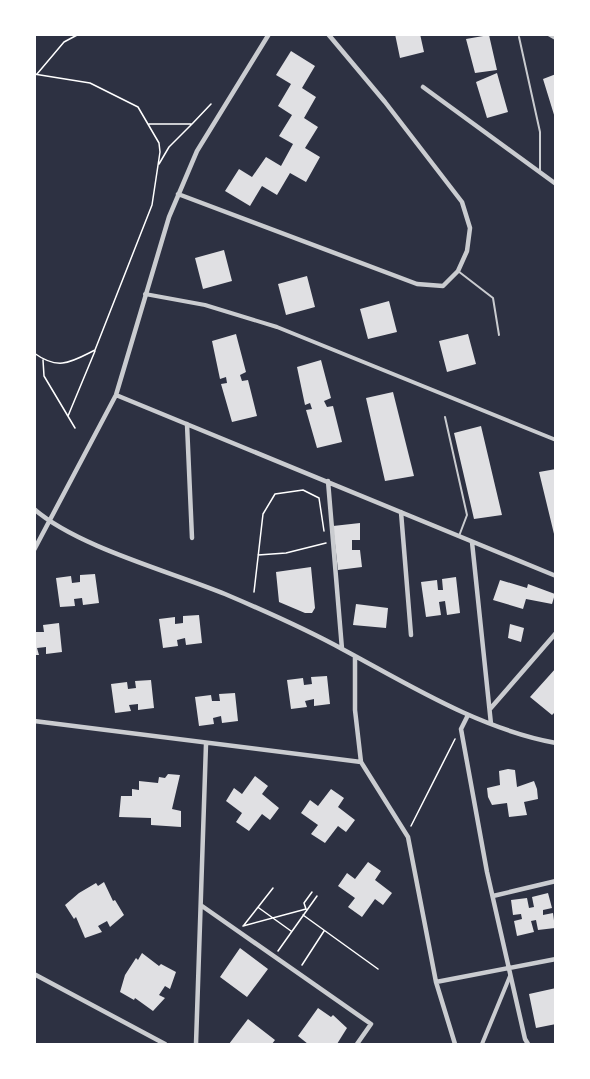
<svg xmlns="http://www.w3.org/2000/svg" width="590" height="1079" viewBox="0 0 590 1079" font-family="Mulish,sans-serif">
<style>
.building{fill:#e0e0e3}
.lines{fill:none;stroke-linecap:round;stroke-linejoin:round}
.path{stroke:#fff;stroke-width:1.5}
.service{stroke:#caccd0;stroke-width:2}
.pedestrian{stroke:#caccd0;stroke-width:4}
.minor{stroke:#caccd0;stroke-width:4.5}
</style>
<rect width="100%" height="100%" fill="#2d3142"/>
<path class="building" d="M395 34H420L424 52 400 58Z
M489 35 497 70 475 73 466 39Z
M291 51 315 66 302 88 316 97 304 118 318 127 305 148 320 157 306 182 290 173 277 195 262 186 250 206 225 191 239 169 252 177 266 157 281 166 293 144 279 136 292 115 278 106 291 84 276 75Z
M497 73 508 112 487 118 476 82Z
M556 74V117L555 118 543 79Z
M224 250 232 281 203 289 195 258Z
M307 276 315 307 286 315 278 284Z
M389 301 397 332 368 339 360 309Z
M236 334 246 372 240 375 242 381 248 380 257 416 232 422 221 384 227 383 226 377 220 379 212 341Z
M468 334 476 364 447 372 439 341Z
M321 360 331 398 324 401 327 407 333 406 342 442 317 448 306 410 312 409 310 403 305 405 297 367Z
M393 392 414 476 385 481 366 398Z
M481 426 502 515 474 519 454 433Z
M556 469V538H555L539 472Z
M360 523V540H352V550H360L362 567 338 570 333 526Z
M311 567 315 608 312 613H305L279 602 276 572Z
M95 574 99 603 83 605 82 598 74 599 75 606 60 607 56 578 71 576 72 583 80 582V575Z
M456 577 460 613 447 615 445 601 439 602 441 615 426 617 421 582 437 580 438 590H443L442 579Z
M500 580 527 588 528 584 555 594 552 604 526 599 523 609 493 600Z
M356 604 388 608 386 628 353 625Z
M199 615 202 643 186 645 185 638 177 640 178 646 163 648 159 619 175 617V624L183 623V616Z
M59 623 62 652 46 654V647L37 648 39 655H34V632H44L43 625Z
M510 624 524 628 521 642 508 638Z
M556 668V711L552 715 530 697Z
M327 676 330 704 314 706V699L305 701 307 707 291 709 287 680 303 678 304 685 312 684 311 677Z
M151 680 154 708 138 710V704L129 705 131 711 115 713 111 684 127 682 128 689 136 688 135 681Z
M235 693 238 721 222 723 221 716 213 718 214 724 199 726 195 697 211 695 212 701H220L219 694Z
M508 769 515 770 517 787 534 781 537 789 538 799 524 802 527 815 509 817 507 803 492 805 488 797 487 788 500 785 499 771Z
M168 774 180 775 172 809 181 811V827L151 825V818L119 817 121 796H132V789L139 790V781L158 783 159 777 165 778Z
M255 776 268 786 262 794 279 808 270 820 262 814 249 831 236 822 242 813 226 801 234 788 242 794Z
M331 789 344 798 338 807 355 820 346 832 338 826 325 843 311 834 318 825 301 813 310 800 318 806Z
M368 862 381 871 375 880 392 893 383 905 375 899 362 917 348 907 355 898 338 886 347 873 355 879Z
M104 882 113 901 115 900 124 915 110 927 107 921 98 926 102 932 85 938 76 917 74 919 65 905 79 893 96 883 98 886Z
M548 893 552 908 543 910V915L553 913 555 928 538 930 536 920 531 921 534 932 517 936 514 921 522 919 521 914 513 915 511 900 527 898 529 908 534 907 532 897Z
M240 948 268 969 247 997 220 977Z
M142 953 159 966 161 964 176 972 170 989 165 986 159 995 165 998 153 1011 135 998 134 1000 120 992 125 975 136 958 138 960Z
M556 988V1024L536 1028 529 994Z
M318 1008 331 1017 333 1015 347 1028 337 1044H308L298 1036Z
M248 1019 275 1040 272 1044H229Z"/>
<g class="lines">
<path class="path" d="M34 74 90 83 138 107 159 143 160 152 152 205 95 350C71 362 59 371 34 353
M37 74 64 42 79 34
M149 124H192L211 104
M159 164 169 147 192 124
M43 360 44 376 75 428
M68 416 95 351
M258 555 286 553 326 543
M254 592 263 514 275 494 303 490 319 498 324 531
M411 826 455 739
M259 908 291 931
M306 909 304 903 312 892
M303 915 378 969
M244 925 273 888
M243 926 306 909
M278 951 317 896
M302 965 324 931"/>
<path class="service" d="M519 37 540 132V173
M458 271 493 298 499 335
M445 417 467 515 459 536"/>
<path class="pedestrian" d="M145 294 205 305 277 327 556 440
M482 1044 510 976"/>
<path class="minor" d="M549 34 556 38
M423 87 556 184
M178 194 417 284 443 286 458 271 467 251 470 228 462 202 385 102 328 34
M116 395 556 576
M187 424 192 538
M328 481 342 649
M34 509C78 547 169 571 225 594 265 611 306 629 344 650 411 686 480 729 556 743
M401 512 411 635
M472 542 491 724
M34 550 116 395 169 217 197 151 269 34
M355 656V710L361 762 408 837 436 982 455 1044
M490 709 556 633
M468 715 461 729 487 872 525 1039 528 1044
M34 721 361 762
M493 896 556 881
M202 906 371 1024 357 1044
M34 974 165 1044
M436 982 556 959
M196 1044 206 744"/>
</g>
<rect width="590" height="1079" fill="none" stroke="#ffffff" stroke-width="72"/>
</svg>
